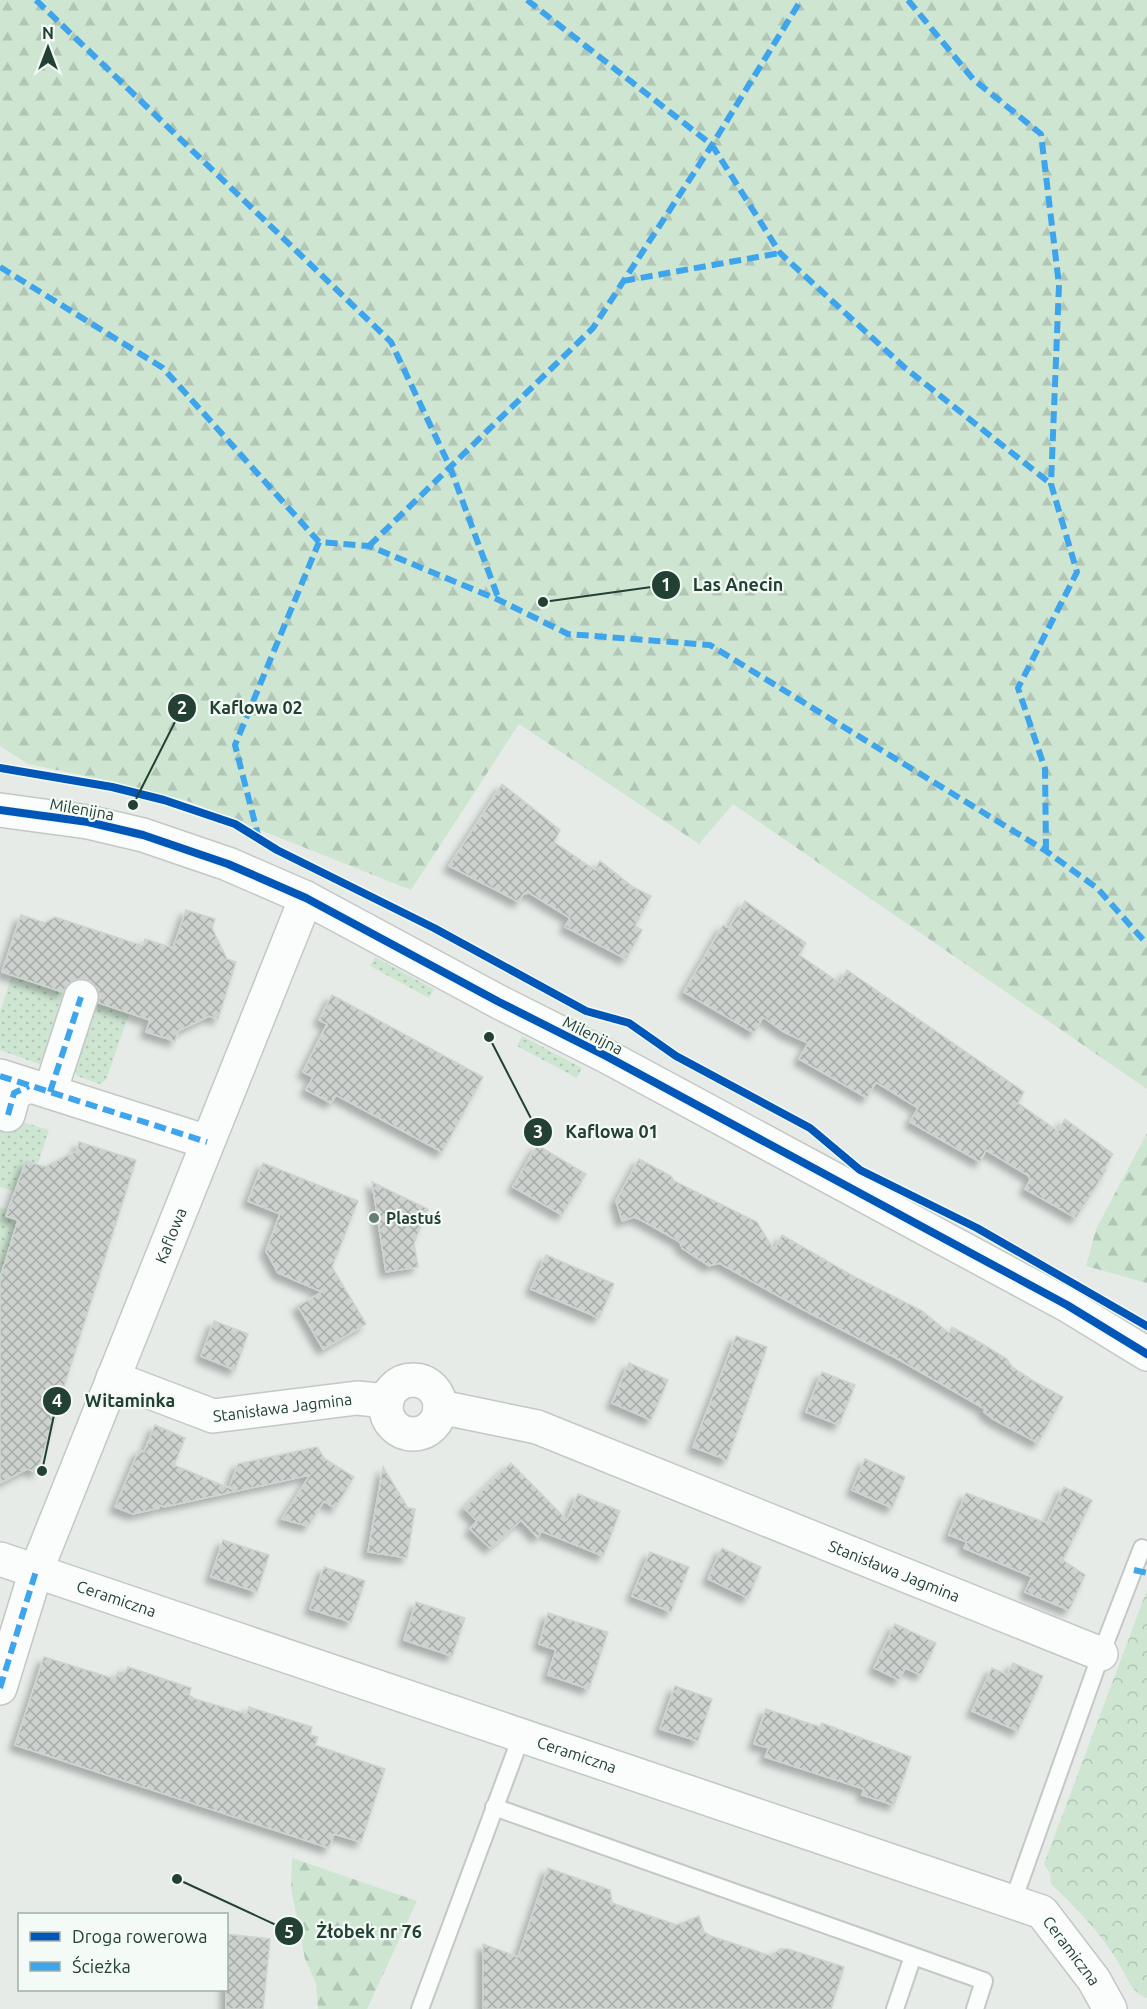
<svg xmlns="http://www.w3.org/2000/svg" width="1147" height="2009" viewBox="0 0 1147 2009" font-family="Ubuntu,sans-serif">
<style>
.grass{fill:url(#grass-dots)}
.forest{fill:url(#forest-firs)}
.park{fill:url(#park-crowns)}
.building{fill:url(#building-cross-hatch);stroke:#ced4d1;stroke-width:1.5;filter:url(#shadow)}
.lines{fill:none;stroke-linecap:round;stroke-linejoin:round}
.lane-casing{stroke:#c3c8c5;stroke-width:20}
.street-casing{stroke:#c3c8c5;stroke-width:36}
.lane{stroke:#fbfcfc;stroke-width:16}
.street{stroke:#fbfcfc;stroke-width:33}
.quiet{stroke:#3ea4eb;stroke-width:6;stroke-dasharray:12 6;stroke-linecap:butt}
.cycleway-casing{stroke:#f4faf6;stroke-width:11}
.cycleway{stroke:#0057b8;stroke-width:8}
.poi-dot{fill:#677c73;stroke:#f4faf6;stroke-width:2}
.labels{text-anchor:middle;stroke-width:4.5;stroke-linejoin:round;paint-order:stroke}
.street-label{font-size:16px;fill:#224134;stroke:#f4faf6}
.poi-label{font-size:16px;font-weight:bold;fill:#224134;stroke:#f4faf6;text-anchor:start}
.leader{fill:none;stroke:#224134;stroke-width:2}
.callout-dot{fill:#224134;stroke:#f4faf6;stroke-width:2}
.mark-label{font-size:18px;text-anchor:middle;font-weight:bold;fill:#fff}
.callout-label{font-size:18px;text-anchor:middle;font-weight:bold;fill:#224134;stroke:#f4faf6;stroke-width:4.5;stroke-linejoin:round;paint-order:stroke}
</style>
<defs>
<pattern id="grass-dots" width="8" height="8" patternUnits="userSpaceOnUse" patternTransform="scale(1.5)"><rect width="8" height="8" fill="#cee5d2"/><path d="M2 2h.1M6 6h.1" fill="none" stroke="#b1c6b5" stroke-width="1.8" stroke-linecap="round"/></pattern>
<pattern id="forest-firs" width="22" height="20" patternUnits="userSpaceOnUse" patternTransform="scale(1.5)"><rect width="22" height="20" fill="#cee5d2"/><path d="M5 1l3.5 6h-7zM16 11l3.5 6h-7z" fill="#b1c6b5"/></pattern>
<pattern id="park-crowns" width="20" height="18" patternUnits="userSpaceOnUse" patternTransform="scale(1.5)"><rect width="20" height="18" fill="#cee5d2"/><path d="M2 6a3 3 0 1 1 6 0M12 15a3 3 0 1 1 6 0" fill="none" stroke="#b1c6b5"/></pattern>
<pattern id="building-cross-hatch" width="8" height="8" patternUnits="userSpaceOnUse" patternTransform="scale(1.5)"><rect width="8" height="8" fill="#cdd2cf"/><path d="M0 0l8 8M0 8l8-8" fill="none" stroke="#a6aca9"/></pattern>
<filter id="shadow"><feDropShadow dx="-5.5" dy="5.5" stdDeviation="3" flood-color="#0004"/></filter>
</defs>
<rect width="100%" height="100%" fill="#e6ebe8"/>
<path class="grass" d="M375 957 434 989 429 998 370 966Z
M12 975 67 993 44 1060 39 1064 0 1050V1012Z
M91 1001 129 1014 106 1080 100 1084 77 1076 74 1067Z
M522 1036 582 1068 577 1078 517 1046Z
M0 1115 49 1130 38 1164 26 1161 16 1192 0 1187Z
M0 1207 9 1210 7 1217 18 1220 0 1278Z"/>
<path class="forest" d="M0 0H1147V1089L733 804 699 844 519 724 411 890 185 800 115 782 28 764 0 746Z
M1147 1133V1283L1086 1266 1096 1229Z
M292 1858 417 1901 367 2009H318L316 1983 305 1959 291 1888Z"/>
<path class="park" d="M1147 1590V1998C1132 1994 1126 1975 1118 1962 1100 1932 1076 1908 1051 1884L1050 1873 1044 1864Z"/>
<path class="building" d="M502 784 560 830 554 842 595 870 600 861 633 887 651 896 635 926 642 930 626 959 565 927 570 918 528 892 526 894 524 893 519 902 449 866Z
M745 901 806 943 799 955 840 983 847 970 1024 1092 1018 1103 1058 1131 1065 1119 1113 1154 1104 1169 1106 1170 1076 1218 1025 1189 1030 1180 1029 1176 986 1150 980 1162 910 1122 918 1108 876 1082 867 1098 799 1059 808 1043 784 1032 763 1017 754 1033 684 992 723 925 729 928Z
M186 910 215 919 212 928 227 959 236 962 218 1019 209 1016 178 1031 175 1041 146 1032 150 1020 99 1003V993L94 984 87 979H78L69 983 63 992 2 972 21 915 45 923 55 917 143 946 145 939 173 948Z
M332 995 483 1077 442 1152 336 1095 331 1103 306 1090 313 1077 303 1072 327 1024 319 1020Z
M79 1142 136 1160 37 1472 27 1469 0 1483V1278L18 1220 6 1216 26 1161 45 1167 77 1151Z
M537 1145 586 1174 562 1215 513 1187Z
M639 1159 671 1176 674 1181 757 1222 774 1250 782 1235 853 1276 922 1311 949 1333 952 1327 981 1343 1007 1359 1012 1367 1035 1382 1063 1397 1038 1443 993 1419 984 1412 985 1409 898 1359 802 1309 719 1263 709 1266 682 1248 680 1242 643 1221 634 1217 622 1221 616 1201Z
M263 1163 358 1201 332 1267 366 1324 323 1349 298 1306 322 1292 278 1273 266 1251 280 1214 248 1201Z
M372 1182 428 1209 414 1243 418 1267 386 1272Z
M546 1255 614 1284 599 1318 531 1289Z
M214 1321 248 1334 235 1370 201 1356Z
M736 1336 767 1347 727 1460 693 1447Z
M629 1363 668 1380 651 1420 612 1403Z
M822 1372 855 1385 839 1425 806 1412Z
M155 1425 185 1438 174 1465 229 1488 238 1464 317 1447 325 1459 354 1477 335 1508 324 1501 308 1526 282 1519 310 1475 164 1507 160 1505 159 1508 133 1514 115 1507 139 1450 144 1452Z
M865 1459 905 1477 892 1508 852 1490Z
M511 1463 567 1520 578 1494 620 1511 603 1556 541 1531 538 1538 521 1520 490 1548 470 1529 477 1521 464 1508Z
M383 1467 408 1508 415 1509 407 1558 368 1552Z
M1064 1487 1092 1500 1063 1560 1085 1575 1069 1610 1025 1592 1032 1577 964 1548 967 1542 949 1535 966 1493 1047 1523Z
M223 1540 269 1555 257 1592 211 1577Z
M722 1548 761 1567 748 1598 708 1579Z
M650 1552 689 1567 671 1612 632 1596Z
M324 1567 365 1581 351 1622 310 1609Z
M416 1602 465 1618 452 1656 404 1640Z
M548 1613 608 1632 589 1689 548 1675 556 1650 539 1644Z
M895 1624 936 1643 921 1675 905 1668 899 1680 874 1668Z
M44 1657 115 1679 118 1672 125 1673 128 1667 191 1688 189 1695 195 1699 246 1714 249 1707 312 1727 310 1735 318 1737 315 1745 385 1769 361 1842 334 1834 329 1848 15 1745Z
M1013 1663 1043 1676 1018 1731 972 1711 992 1668 1007 1675Z
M675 1686 712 1699 698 1741 660 1729Z
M766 1709 820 1727 822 1723 911 1757 894 1805 862 1795 864 1789 765 1757 769 1748 754 1744Z
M548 1868 610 1890 612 1903 677 1925 699 1916 704 1932 711 1936 771 1956 780 1949H788L844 1967 831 2009H483V1944L518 1957Z
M226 1934 270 1939 263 2009H226Z"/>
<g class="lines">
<defs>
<path id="lane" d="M494 1807 984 1981 975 2009
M1013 1901 1101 1654 1142 1548
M420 2009 521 1737
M895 2009 913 1956"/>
<g id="street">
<path d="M0 810 88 822 143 835 228 864 306 898 499 1002 606 1056 1067 1305 1147 1354"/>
<path d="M0 1076 207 1142"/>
<path d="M50 1092 81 997"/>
<path d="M8 1115 14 1093 29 1086"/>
<path id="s1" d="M113 1378 213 1416 357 1398 387 1401"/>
<circle cx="413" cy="1407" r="27"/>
<path id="s2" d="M440 1407 537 1427 1101 1654"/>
<path id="s3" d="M0 1559 1042 1912 1094 1980 1110 2009"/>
<path id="s4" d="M0 1688 36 1571 306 898"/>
</g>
</defs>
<use href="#lane" class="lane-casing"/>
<use href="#street" class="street-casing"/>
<use href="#lane" class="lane"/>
<use href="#street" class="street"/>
<path class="quiet" d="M36 0 391 342 450 467 499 600
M527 0 712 145 780 253 904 367 1051 484
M908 0 973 79 1041 134 1059 285 1051 484 1077 572 1018 688 1045 769 1046 851
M0 267 163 368 319 542 369 546 499 600 568 634 710 645 1046 851 1097 888 1147 944
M623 281 780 253
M369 546 593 328 712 145 801 0
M259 839 235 745 319 542
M0 1076 207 1142
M50 1092 81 997
M8 1115 14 1093 29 1086
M1134 1570 1147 1573
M0 1688 36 1571"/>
<defs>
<path id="cycleway" d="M0 768 112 787 164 800 235 824 277 850 434 928 586 1011 629 1023 676 1056 810 1128 860 1170 977 1228 1147 1326
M0 810 88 822 143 835 228 864 306 898 499 1002 606 1056 1067 1305 1147 1354"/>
</defs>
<use href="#cycleway" class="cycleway-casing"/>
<use href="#cycleway" class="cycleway"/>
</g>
<circle class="poi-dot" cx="374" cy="1218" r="6"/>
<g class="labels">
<g class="street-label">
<text transform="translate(82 809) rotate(10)" y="6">Milenijna</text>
<text transform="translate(593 1035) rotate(27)" y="6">Milenijna</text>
<text dy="6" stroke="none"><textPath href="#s4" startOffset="484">Kaflowa</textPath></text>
<text dy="6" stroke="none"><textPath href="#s1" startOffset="177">Stanisława Jagmina</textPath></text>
<text dy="6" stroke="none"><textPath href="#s2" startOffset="484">Stanisława Jagmina</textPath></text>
<text dy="6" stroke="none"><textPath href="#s3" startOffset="123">Ceramiczna</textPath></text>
<text dy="6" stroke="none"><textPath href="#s3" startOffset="609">Ceramiczna</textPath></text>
<text dy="6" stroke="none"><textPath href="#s3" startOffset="1149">Ceramiczna</textPath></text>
</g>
<g class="poi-label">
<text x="386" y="1224">Plastuś</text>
</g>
</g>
<path class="leader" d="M543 602L666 585M133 805L182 708M489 1037L538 1132M42 1471L57 1401M177 1879L289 1931"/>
<g class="callout-dot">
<circle cx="543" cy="602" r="6"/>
<circle cx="133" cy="805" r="6"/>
<circle cx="489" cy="1037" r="6"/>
<circle cx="42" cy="1471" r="6"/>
<circle cx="177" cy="1879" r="6"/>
<circle cx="666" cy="585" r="15"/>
<circle cx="182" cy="708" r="15"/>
<circle cx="538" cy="1132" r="15"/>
<circle cx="57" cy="1401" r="15"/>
<circle cx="289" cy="1931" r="15"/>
</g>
<g class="mark-label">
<text x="666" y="591">1</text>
<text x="182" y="714">2</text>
<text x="538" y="1138">3</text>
<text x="57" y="1407">4</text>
<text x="289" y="1938">5</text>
</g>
<g class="callout-label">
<text x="738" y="591">Las Anecin</text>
<text x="256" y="714">Kaflowa 02</text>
<text x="612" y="1138">Kaflowa 01</text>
<text x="130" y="1407">Witaminka</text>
<text x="369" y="1938">Żłobek nr 76</text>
</g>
<rect x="18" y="1913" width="210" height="78" fill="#f4faf6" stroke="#a0b0a8" stroke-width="1.5"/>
<rect x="30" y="1932" width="30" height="9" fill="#0057b8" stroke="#a0b0a8" stroke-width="1.5"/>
<text x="72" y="1943" font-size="18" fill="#224134">Droga rowerowa</text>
<rect x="30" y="1962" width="30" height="9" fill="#3ea4eb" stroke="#a0b0a8" stroke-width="1.5"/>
<text x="72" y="1973" font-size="18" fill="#224134">Ścieżka</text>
<g transform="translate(48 48)" stroke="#f4faf6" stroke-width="4.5" paint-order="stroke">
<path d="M0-4.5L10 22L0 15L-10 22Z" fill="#224134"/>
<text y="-9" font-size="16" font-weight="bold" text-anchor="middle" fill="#224134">N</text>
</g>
</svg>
